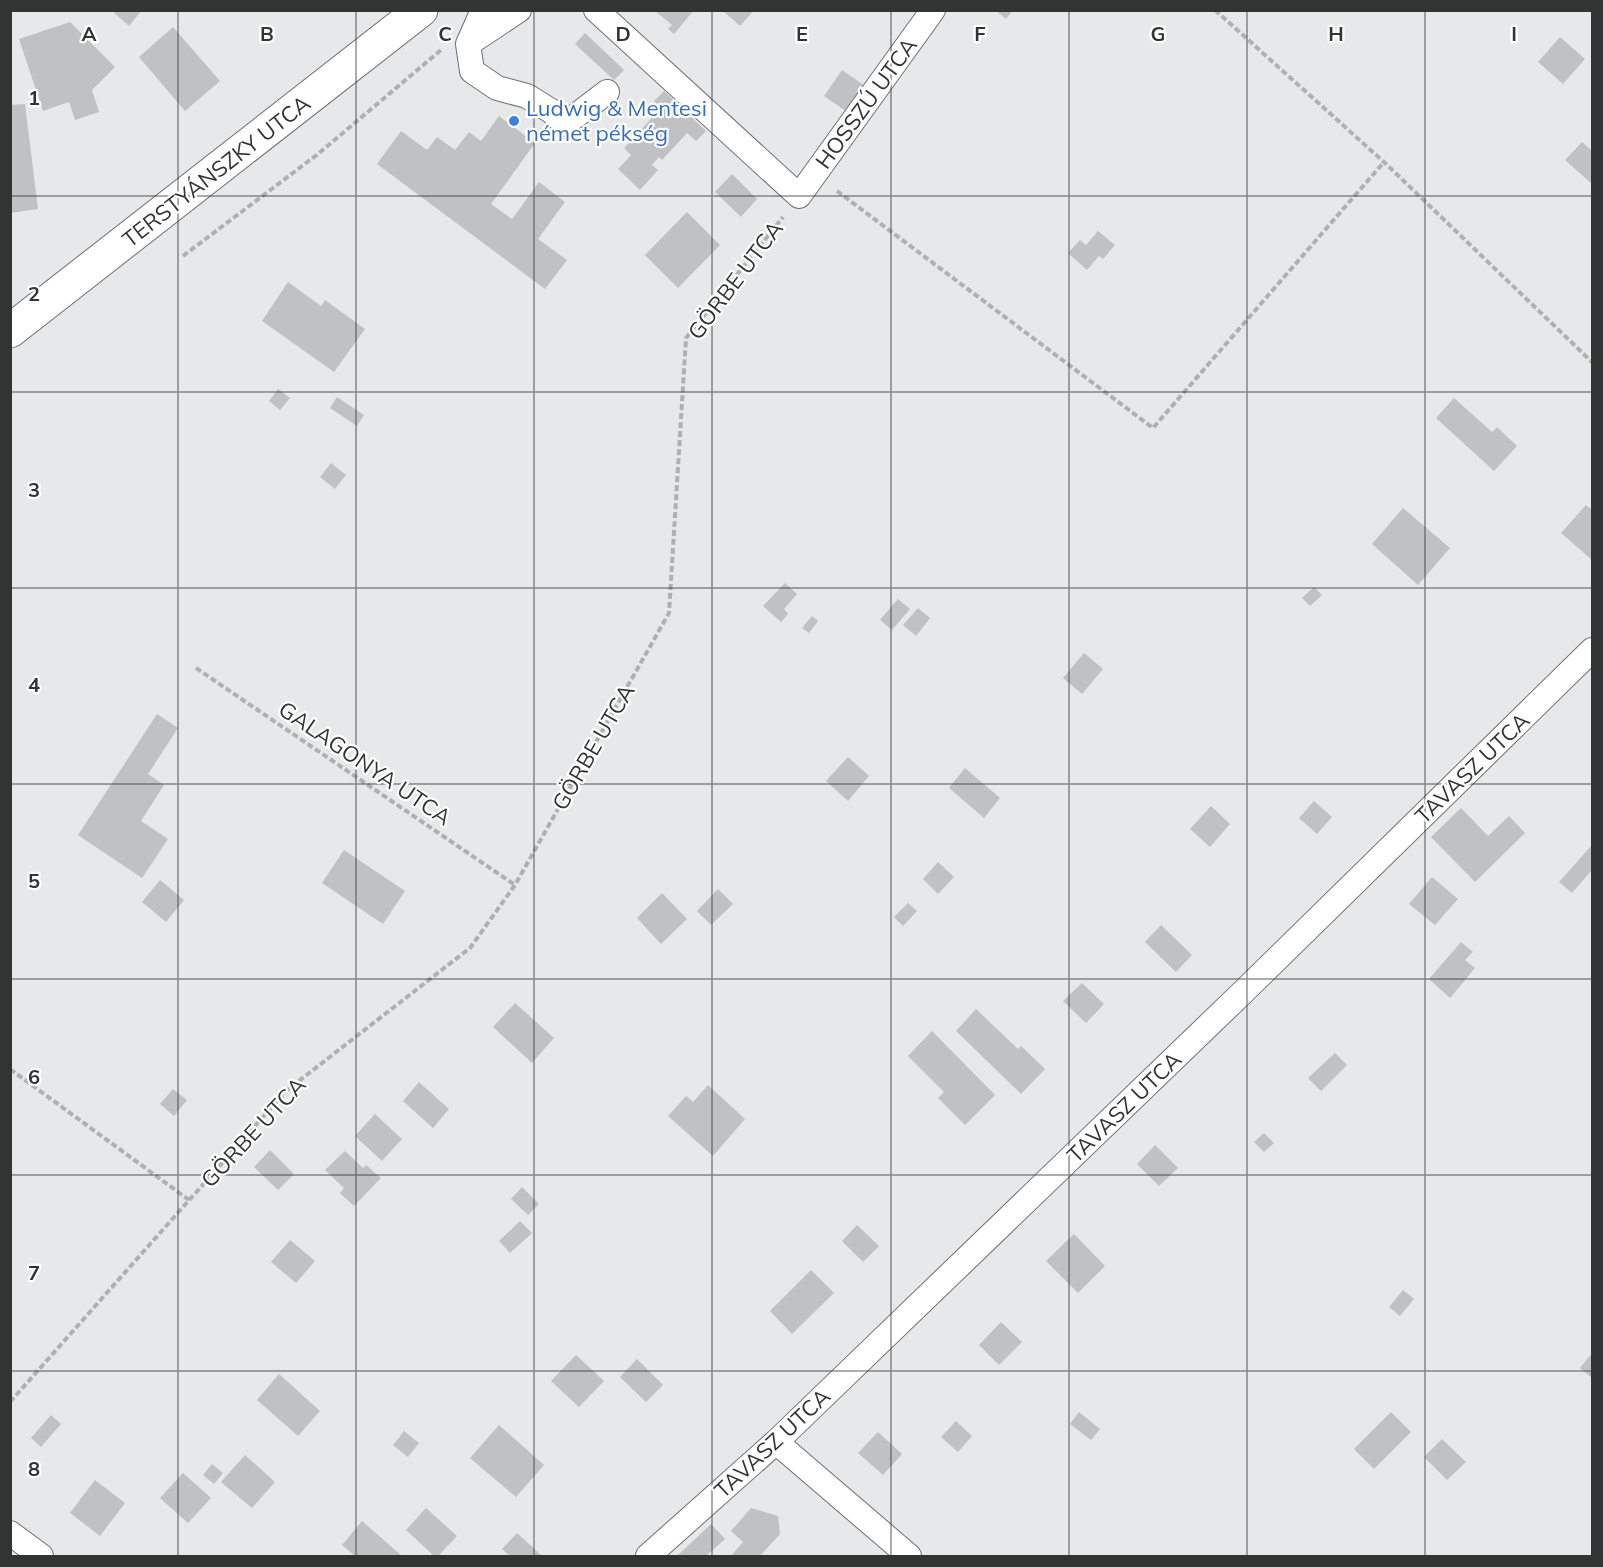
<svg xmlns="http://www.w3.org/2000/svg" width="1603" height="1567" viewBox="0 0 1603 1567" font-family="Mulish,sans-serif">
<style>
.building{fill:#c0c1c2}
.lines{fill:none;stroke-linecap:round;stroke-linejoin:round}
.minor-casing{stroke:#6e6f70;stroke-width:26}
.secondary-casing{stroke:#6e6f70;stroke-width:35}
.path{stroke:#afb0b0;stroke-width:4;stroke-dasharray:6 3;stroke-linecap:butt}
.minor{stroke:#fff;stroke-width:24}
.secondary{stroke:#fff;stroke-width:33}
.grid{fill:none;stroke:#323333;stroke-width:1.5;stroke-opacity:0.55}
.shop-dot{fill:#3f7fe0;stroke:#fff;stroke-width:2}
.labels{text-anchor:middle;stroke-width:4.5;stroke-linejoin:round;paint-order:stroke}
.street-label{font-size:22px;fill:#323333;stroke:#fff}
.shop-label{font-size:22px;fill:#366cbe;stroke:#fff;text-anchor:start}
.grid-label{font-size:20px;text-anchor:middle;font-weight:bold;fill:#323333;stroke:#fff;stroke-width:4.5;stroke-linejoin:round;paint-order:stroke}
</style>
<rect width="100%" height="100%" fill="#e7e8e9"/>
<path class="building" d="M111 10H142L129 26Z
M654 10H694L674 34 668 29 672 25Z
M722 10H754L740 26Z
M995 10H1013L1006 19Z
M70 22 115 67 92 90 99 112 75 120 69 102 43 111 19 39Z
M173 27 220 81 185 111 139 57Z
M585 33 624 70 614 80 575 44Z
M1560 37 1585 59 1563 84 1538 62Z
M842 70 868 88 850 114 824 96Z
M664 91 706 131 696 141 687 133 662 160 659 157 652 165 658 170 640 190 618 169 631 155 624 148 661 108 654 101Z
M25 104 38 209 10 213V105Z
M499 116 535 143 491 204 512 219 539 182 565 202 538 239 567 260 545 289 377 164 401 131 427 150 437 137 455 150 469 132 481 141Z
M1582 142 1592 151V184L1565 160Z
M732 174 757 199 741 217 715 192Z
M687 212 720 245 678 288 645 255Z
M1098 231 1115 245 1103 259 1099 256 1087 270 1068 253 1080 240 1086 245Z
M288 282 321 306 325 300 365 329 334 372 262 321Z
M278 389 290 398 280 410 269 401Z
M337 397 364 415 357 426 330 408Z
M1454 398 1492 432 1497 427 1517 446 1494 471 1436 418Z
M331 463 346 475 335 489 320 477Z
M1586 505 1592 510V560L1561 533Z
M1403 508 1450 548 1418 585 1372 544Z
M785 583 797 594 784 609 788 614 781 622 763 606Z
M1314 587 1322 595 1310 606 1302 598Z
M898 599 910 609 892 630 880 620Z
M918 608 930 618 916 636 903 625Z
M812 616 818 621 809 633 802 628Z
M1084 653 1103 669 1082 694 1063 678Z
M157 714 178 728 148 774 164 785 141 821 168 839 142 878 78 835Z
M848 757 869 776 848 801 826 781Z
M965 768 1000 798 984 818 949 788Z
M1314 801 1332 817 1317 834 1299 818Z
M1211 806 1230 824 1210 847 1190 829Z
M1461 808 1488 836 1509 816 1525 833 1475 882 1431 837Z
M1592 845V870L1572 893 1559 882Z
M344 850 405 891 383 924 322 883Z
M938 862 954 877 938 894 923 879Z
M1432 877 1458 899 1435 925 1409 904Z
M160 880 184 900 166 922 142 902Z
M718 889 733 904 711 925 697 911Z
M662 893 687 919 661 944 637 918Z
M908 903 917 911 903 926 894 917Z
M1161 925 1192 955 1176 972 1145 942Z
M1461 942 1473 952 1465 960 1475 968 1450 998 1429 979Z
M1082 983 1104 1004 1086 1023 1063 1001Z
M515 1003 554 1038 532 1063 493 1027Z
M976 1009 1018 1049 1021 1046 1045 1069 1021 1094 956 1031Z
M932 1031 995 1095 965 1125 938 1098 944 1092 908 1056Z
M1335 1053 1347 1065 1321 1091 1308 1078Z
M419 1082 449 1109 433 1128 403 1101Z
M708 1085 745 1119 713 1156 668 1116 686 1096 693 1102Z
M173 1089 187 1100 174 1116 160 1104Z
M375 1114 402 1139 382 1161 355 1136Z
M1264 1133 1274 1143 1264 1152 1254 1142Z
M1155 1145 1178 1168 1159 1186 1137 1164Z
M270 1150 294 1174 278 1190 254 1167Z
M345 1151 363 1168 366 1165 381 1178 354 1206 340 1193 344 1188 325 1170Z
M522 1187 539 1204 528 1215 511 1199Z
M520 1221 532 1233 510 1253 499 1241Z
M857 1225 879 1246 863 1262 842 1241Z
M1074 1234 1105 1266 1078 1293 1046 1261Z
M290 1240 315 1261 296 1283 271 1262Z
M811 1270 834 1293 792 1334 770 1311Z
M1403 1290 1414 1299 1400 1316 1389 1307Z
M1001 1322 1022 1342 999 1365 979 1345Z
M1592 1353V1378L1580 1368Z
M576 1355 604 1381 579 1407 551 1381Z
M637 1359 663 1385 646 1402 620 1377Z
M279 1374 320 1411 298 1436 257 1400Z
M1079 1412 1100 1429 1091 1440 1070 1424Z
M1391 1412 1411 1432 1374 1469 1354 1449Z
M51 1415 61 1424 41 1447 31 1438Z
M956 1421 972 1436 958 1452 941 1437Z
M499 1425 544 1465 516 1497 470 1458Z
M404 1431 419 1443 408 1457 393 1445Z
M878 1432 902 1454 883 1475 858 1453Z
M1442 1439 1466 1462 1447 1480 1424 1457Z
M245 1455 275 1482 252 1508 221 1482Z
M212 1464 223 1473 214 1484 203 1475Z
M183 1473 211 1498 188 1523 160 1498Z
M95 1480 125 1503 100 1536 70 1513Z
M426 1508 457 1536 438 1556H434L406 1530Z
M751 1508 778 1516 780 1534 760 1556H731L743 1542 731 1531Z
M362 1521 402 1556H355L342 1545Z
M711 1524 725 1539 706 1556H680L678 1555Z
M517 1533 541 1555 540 1556H510L502 1549Z"/>
<g class="lines">
<defs>
<path id="minor" d="M483 10 468 44 472 71 497 88 527 96 551 111 565 124 607 92
M596 10 799 196 933 10
M468 44 519 10
M776 1442 909 1556
M10 1533 41 1556
M648 1556 776 1442 1241 994 1592 650"/>
<path id="secondary" d="M10 331 421 10"/>
</defs>
<use href="#minor" class="minor-casing"/>
<use href="#secondary" class="secondary-casing"/>
<path class="path" d="M1215 10 1384 162 1592 362
M837 191 1153 428 1384 162
M183 256 318 154 441 50
M196 668 515 885
M10 1069 189 1200
M10 1402 286 1091 470 948 515 885 669 613 686 338 783 217"/>
<use href="#minor" class="minor"/>
<use href="#secondary" class="secondary"/>
</g>
<path class="grid" d="M178 10V1556M356 10V1556M534 10V1556M712 10V1556M891 10V1556M1069 10V1556M1247 10V1556M1425 10V1556M10 196H1592M10 392H1592M10 588H1592M10 784H1592M10 979H1592M10 1175H1592M10 1371H1592"/>
<circle class="shop-dot" cx="514" cy="121" r="6"/>
<g class="labels">
<g class="street-label">
<text transform="translate(866 103) rotate(-54)" y="8">HOSSZÚ UTCA</text>
<text transform="translate(216 171) rotate(-38)" y="8">TERSTYÁNSZKY UTCA</text>
<text transform="translate(735 280) rotate(-53)" y="8">GÖRBE UTCA</text>
<text transform="translate(593 747) rotate(-60)" y="8">GÖRBE UTCA</text>
<text transform="translate(365 763) rotate(34)" y="8">GALAGONYA UTCA</text>
<text transform="translate(1472 768) rotate(-44)" y="8">TAVASZ UTCA</text>
<text transform="translate(1124 1107) rotate(-44)" y="8">TAVASZ UTCA</text>
<text transform="translate(253 1132) rotate(-47)" y="8">GÖRBE UTCA</text>
<text transform="translate(772 1443) rotate(-43)" y="8">TAVASZ UTCA</text>
</g>
<g class="shop-label">
<text x="526" y="116">Ludwig &amp; Mentesi<tspan x="526" dy="25">német pékség</tspan></text>
</g>
</g>
<g class="grid-label">
<text x="89" y="41">A</text>
<text x="267" y="41">B</text>
<text x="445" y="41">C</text>
<text x="623" y="41">D</text>
<text x="802" y="41">E</text>
<text x="980" y="41">F</text>
<text x="1158" y="41">G</text>
<text x="1336" y="41">H</text>
<text x="1514" y="41">I</text>
<text x="34" y="105">1</text>
<text x="34" y="301">2</text>
<text x="34" y="497">3</text>
<text x="34" y="692">4</text>
<text x="34" y="888">5</text>
<text x="34" y="1084">6</text>
<text x="34" y="1280">7</text>
<text x="34" y="1476">8</text>
</g>
<rect width="1603" height="1567" fill="none" stroke="#323333" stroke-width="24"/>
</svg>
